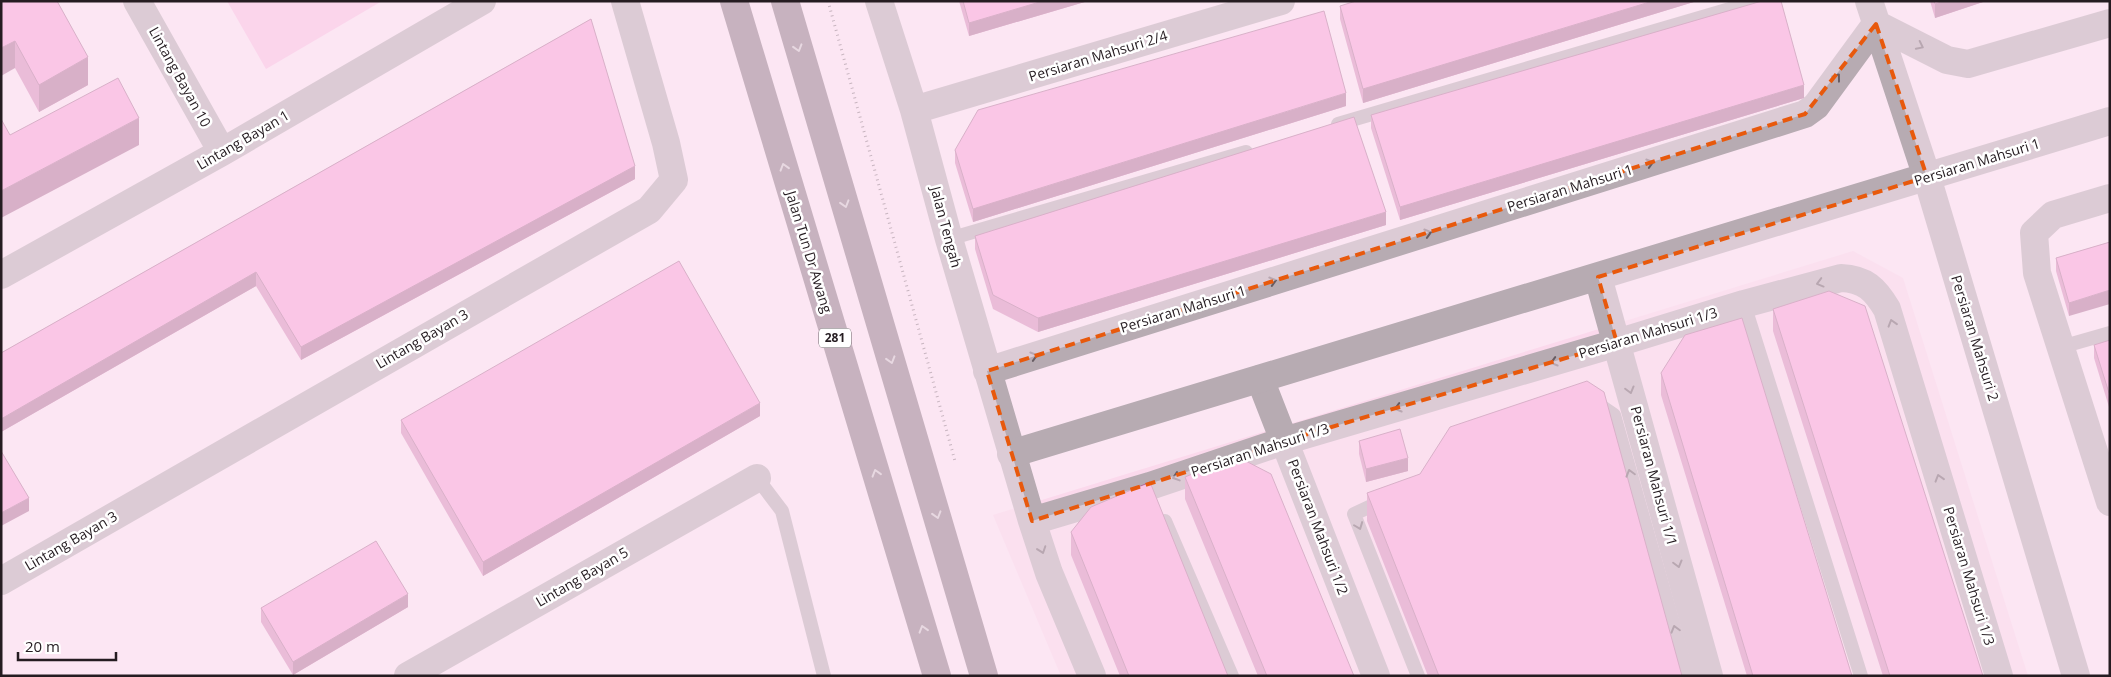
<svg xmlns="http://www.w3.org/2000/svg" width="2111" height="677" viewBox="0 0 2111 677" font-family="'Open Sans',sans-serif">
<style>
.built{fill:#fbd9ec}
.green{fill:#fbc0e3}
.lines{fill:none;stroke-linecap:round;stroke-linejoin:round}
.path{stroke:#8b7b84;stroke-width:3;stroke-dasharray:1 4;stroke-linecap:butt}
.service{stroke:#b7abb2;stroke-width:14}
.minor{stroke:#b7abb2;stroke-width:28}
.tertiary{stroke:#b7abb2;stroke-width:28}
.primary{stroke:#887480;stroke-width:28}
.wall{fill:#d68ab9}
.shaded-wall{fill:#ae7096}
.building{fill:#f9a0d7;stroke:#ae7096}
.oneway{stroke:#675c62}
.oneway2{stroke:#cfc7cc}
.marked{fill:none;stroke:#e8590c;stroke-width:4;stroke-dasharray:10 6;stroke-linejoin:round}
.labels{text-anchor:middle;stroke-width:5;stroke-linejoin:round;paint-order:stroke}
.shield{fill:#fff;stroke:#666064;stroke-width:1}
.shield-label{font-size:12px;font-weight:bold;fill:#251c21}
.street-label{font-size:14px;fill:#251c21;stroke:#fff}
</style>
<rect width="100%" height="100%" fill="#fce6f3"/>
<path class="built" d="M1853 251 1903 278 2028 676H1061L993 515Z"/>
<path class="green" d="M227 1H382L266 69Z"/>
<g class="lines">
<path class="path" d="M828 1 955 461"/>
<path class="service" d="M1338 124 1757 1
M949 239 1246 152
M1744 304 1861 676
M2061 347 2110 333
M1595 402 1614 415 1688 676
M757 478 782 511 824 676
M1384 500 1354 514 1418 676
M1165 521 1232 676"/>
<path class="minor" d="M137 1 222 152
M879 1 914 110 949 239 1032 521 1049 573 1092 676
M1869 1 1927 177 2076 676
M1876 24 1947 60 1968 64 2110 23
M914 110 1281 1
M2110 198 2053 215 2034 233 2037 273 2110 502
M1 275 222 152 482 1
M1598 277 1709 676
M987 371 1805 114 1816 106 1876 24
M1260 379 1376 676
M1032 521 1150 486 1284 441 1617 343 1744 304 1841 278C1865 279 1875 289 1887 309L1999 676
M1 581 649 210 674 180 666 143 625 1
M408 676 757 478"/>
<path class="tertiary" d="M1011 454 2110 121"/>
<path class="primary" d="M734 1 937 676
M785 1 984 676"/>
</g>
<path class="wall" d="M1 1 88 85 39 112 15 68Z
M959 1H1088L969 36Z
M1697 1 1363 103 1340 19V6Z
M1930 1H1986L1935 18Z
M591 19 635 179 301 360 256 286 1 432V353Z
M1804 98 1400 220 1371 128V115Z
M1346 106 973 222 955 163V150Z
M1386 225 1038 332 993 309 975 249V236Z
M2110 242 2069 316 2056 271V258Z
M1773 309 1983 676H1883L1773 331Z
M2110 340 2109 407 2094 358V345Z
M1661 373 1852 676H1747L1661 395Z
M760 416 483 576 401 433V420Z
M1359 441 1408 471 1366 482 1359 454Z
M1185 477 1354 676H1258L1185 499Z
M1367 493 1682 676H1428L1367 521Z
M1071 532 1228 676H1120L1071 555Z
M408 607 293 675 261 622V608Z"/>
<path class="shaded-wall" d="M1043 1H1088L969 36V23Z
M1653 1H1697L1363 103V89Z
M1944 1H1986L1935 18V4Z
M15 41V68L1 76V48Z
M88 57V85L39 112V85Z
M1804 85V98L1400 220V207Z
M1346 93V106L973 222V209Z
M139 118V145L1 218V191Z
M635 166V179L301 360V347Z
M1386 212V225L1038 332V318Z
M256 272V286L1 432V419Z
M2110 290V304L2069 316V303Z
M760 403V416L483 576V562Z
M1408 458V471L1366 482V469Z
M29 498V511L1 526V513Z
M408 594V607L293 675V662Z"/>
<path class="building" d="M1 1H57L88 57 39 85 15 41 1 48Z
M963 1H1043L969 23Z
M1356 1H1653L1363 89 1340 6Z
M1762 1H1781L1804 85 1400 207 1371 115Z
M1934 1H1944L1935 4Z
M1324 11 1346 93 973 209 955 150 978 110Z
M591 19 635 166 301 347 256 272 1 419V353Z
M118 78 139 118 1 191V119L10 135Z
M1354 117 1386 212 1038 318 993 295 975 236Z
M2110 242V290L2069 303 2056 258Z
M679 261 760 403 483 562 401 420Z
M1829 291 1865 306 1983 676H1890L1773 309Z
M1742 318 1852 676H1753L1661 373 1685 335Z
M2110 340V393H2109L2094 345Z
M1587 381 1604 392 1682 676H1439L1367 493 1420 474 1450 427Z
M1400 429 1408 458 1366 469 1359 441Z
M1 451 29 498 1 513Z
M1236 456 1271 474 1354 676H1267L1185 477Z
M1150 482 1228 676H1129L1071 532 1091 507Z
M376 541 408 594 293 662 261 608Z"/>
<defs><path id="oneway-chevron" d="M-2-3.5L2.5 0L-2 3.5" fill="none" stroke-width="1.6" stroke-linecap="round" stroke-linejoin="round" transform="scale(1.25)"/></defs>
<g class="oneway">
<use href="#oneway-chevron" transform="translate(1920 46) rotate(26)"/>
<use href="#oneway-chevron" transform="translate(1837 77) rotate(-53)"/>
<use href="#oneway-chevron" transform="translate(1650 163) rotate(-17)"/>
<use href="#oneway-chevron" transform="translate(1428 233) rotate(-17)"/>
<use href="#oneway-chevron" transform="translate(1273 281) rotate(-17)"/>
<use href="#oneway-chevron" transform="translate(1820 283) rotate(165)"/>
<use href="#oneway-chevron" transform="translate(1892 323) rotate(-107)"/>
<use href="#oneway-chevron" transform="translate(1034 356) rotate(-17)"/>
<use href="#oneway-chevron" transform="translate(1554 362) rotate(164)"/>
<use href="#oneway-chevron" transform="translate(1630 390) rotate(75)"/>
<use href="#oneway-chevron" transform="translate(1398 408) rotate(164)"/>
<use href="#oneway-chevron" transform="translate(1630 473) rotate(-106)"/>
<use href="#oneway-chevron" transform="translate(1176 477) rotate(162)"/>
<use href="#oneway-chevron" transform="translate(1939 478) rotate(-107)"/>
<use href="#oneway-chevron" transform="translate(1359 526) rotate(69)"/>
<use href="#oneway-chevron" transform="translate(1042 550) rotate(71)"/>
<use href="#oneway-chevron" transform="translate(1678 564) rotate(75)"/>
<use href="#oneway-chevron" transform="translate(1675 629) rotate(-106)"/>
</g>
<g class="oneway2">
<use href="#oneway-chevron" transform="translate(798 48) rotate(73)"/>
<use href="#oneway-chevron" transform="translate(784 167) rotate(-107)"/>
<use href="#oneway-chevron" transform="translate(845 204) rotate(73)"/>
<use href="#oneway-chevron" transform="translate(891 360) rotate(73)"/>
<use href="#oneway-chevron" transform="translate(876 473) rotate(-107)"/>
<use href="#oneway-chevron" transform="translate(937 515) rotate(73)"/>
<use href="#oneway-chevron" transform="translate(923 629) rotate(-107)"/>
</g>
<path d="M0 0H2111V677H0ZM1876 24 1927 177 1598 277 1617 343 1284 441 1032 521 987 371 1805 114Z" fill="#fce6f3" fill-opacity=".55" fill-rule="evenodd"/>
<path class="marked" d="M1876 24 1927 177 1598 277 1617 343 1284 441 1032 521 987 371 1805 114Z"/>
<g class="labels">
<rect class="shield" x="819" y="328.5" width="32" height="19" rx="4"/>
<g class="shield-label">
<text x="835" y="342">281</text>
</g>
<g class="street-label">
<text transform="translate(1098 56) rotate(-17)" y="5">Persiaran Mahsuri 2/4</text>
<text transform="translate(180 77) rotate(61)" y="5">Lintang Bayan 10</text>
<text transform="translate(243 140) rotate(-30)" y="5">Lintang Bayan 1</text>
<text transform="translate(1977 162) rotate(-17)" y="5">Persiaran Mahsuri 1</text>
<text transform="translate(1570 188) rotate(-17)" y="5">Persiaran Mahsuri 1</text>
<text transform="translate(946 227) rotate(75)" y="5">Jalan Tengah</text>
<text transform="translate(809 252) rotate(73)" y="5">Jalan Tun Dr Awang</text>
<text transform="translate(1183 309) rotate(-17)" y="5">Persiaran Mahsuri 1</text>
<text transform="translate(1648 333) rotate(-17)" y="5">Persiaran Mahsuri 1/3</text>
<text transform="translate(1975 338) rotate(73)" y="5">Persiaran Mahsuri 2</text>
<text transform="translate(422 339) rotate(-30)" y="5">Lintang Bayan 3</text>
<text transform="translate(1260 450) rotate(-18)" y="5">Persiaran Mahsuri 1/3</text>
<text transform="translate(1654 476) rotate(75)" y="5">Persiaran Mahsuri 1/1</text>
<text transform="translate(1318 527) rotate(69)" y="5">Persiaran Mahsuri 1/2</text>
<text transform="translate(71 541) rotate(-30)" y="5">Lintang Bayan 3</text>
<text transform="translate(1969 576) rotate(73)" y="5">Persiaran Mahsuri 1/3</text>
<text transform="translate(582 577) rotate(-30)" y="5">Lintang Bayan 5</text>
</g>
</g>
<rect width="2111" height="677" fill="none" stroke="#251c21" stroke-width="5"/>
<path d="M18 652v8h98v-8" fill="none" stroke="#251c21" stroke-width="2.5"/>
<text x="25" y="652" font-size="15" fill="#251c21" stroke="#ffffff" stroke-width="4" paint-order="stroke">20 m</text>
</svg>
